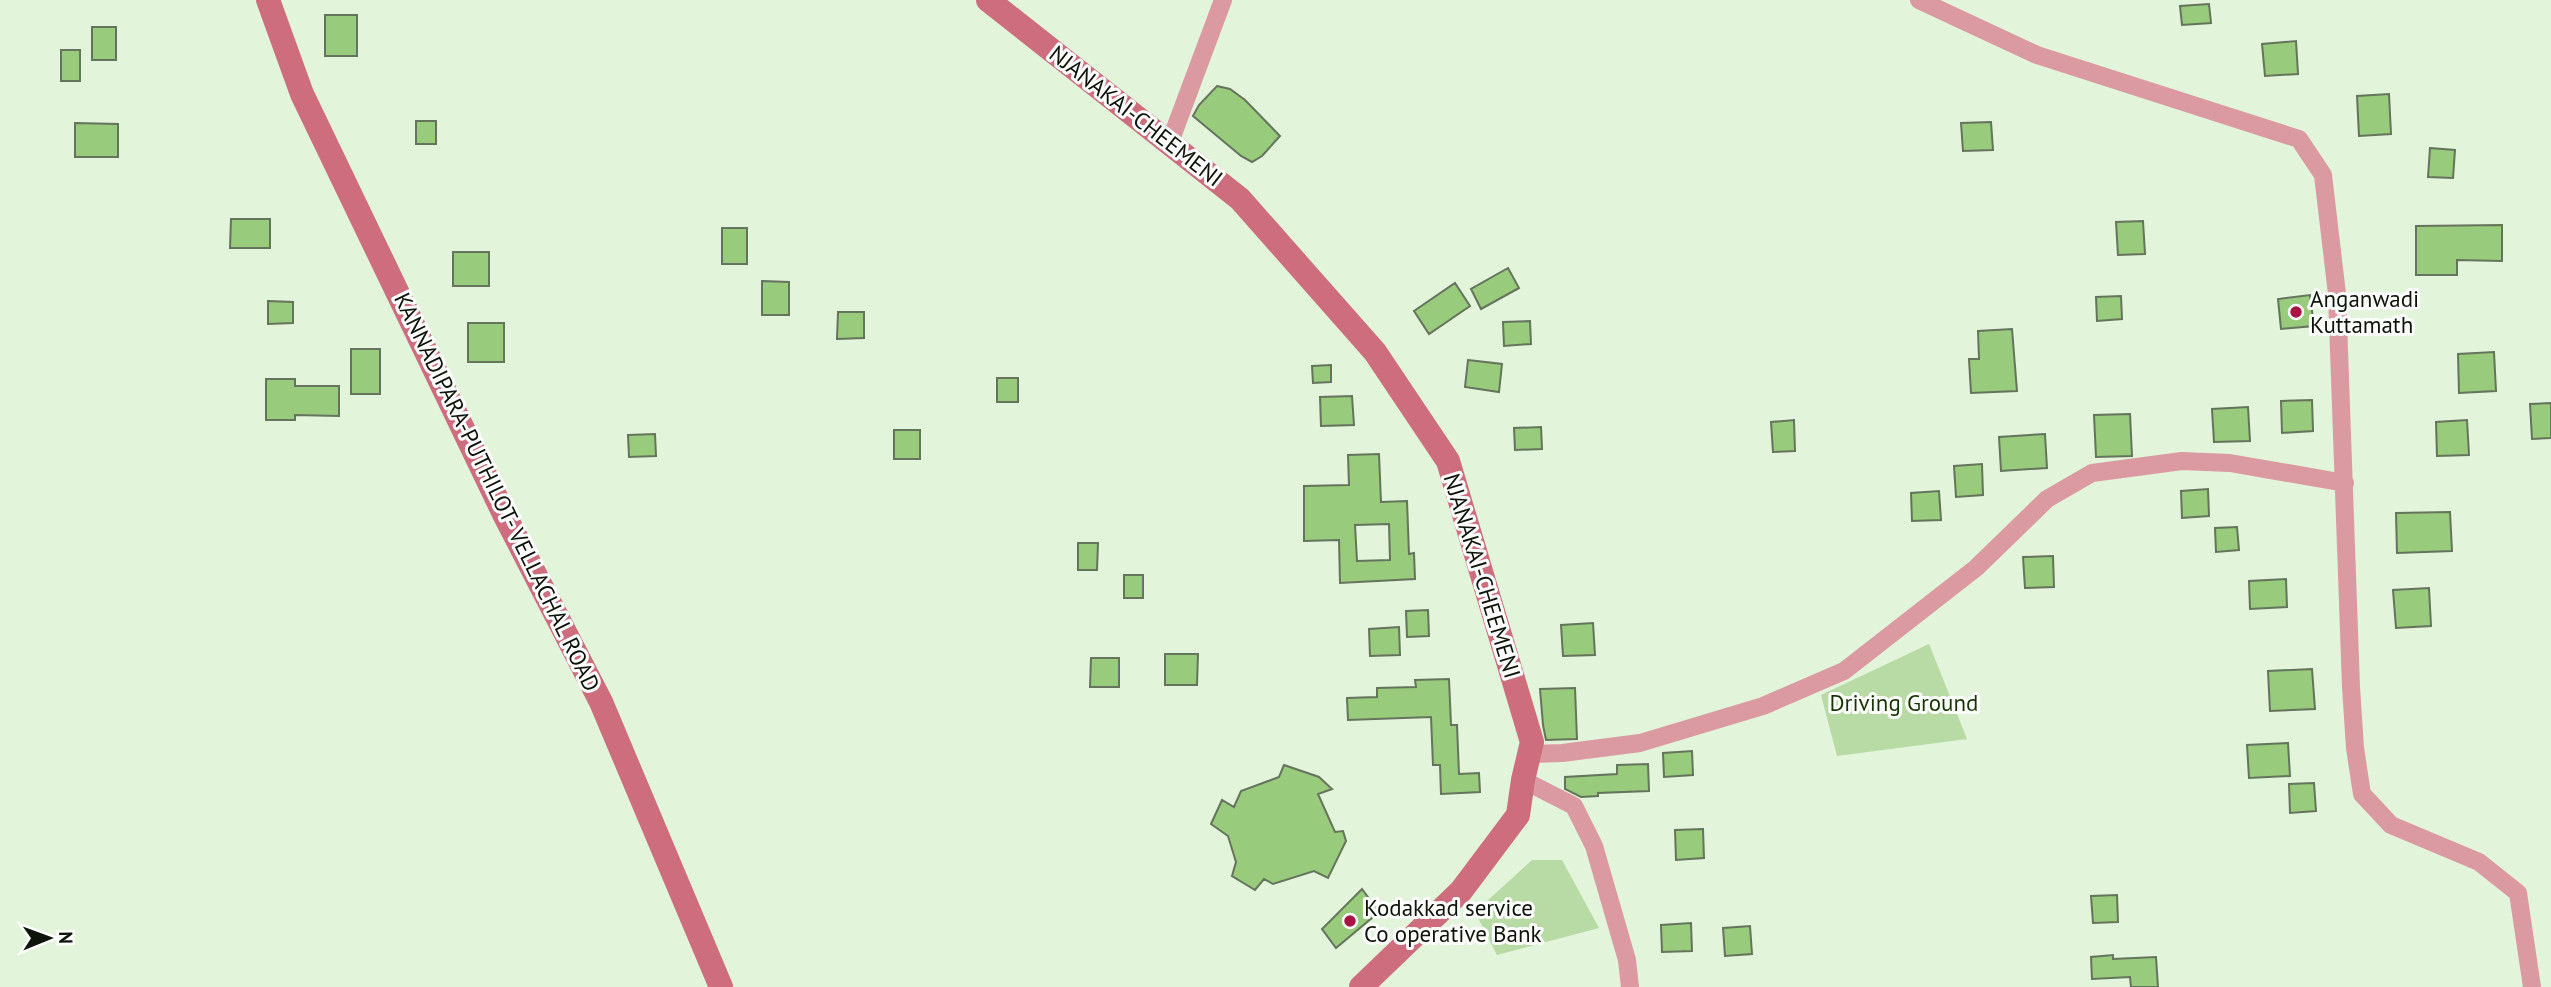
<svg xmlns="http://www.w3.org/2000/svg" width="2551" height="987" viewBox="0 0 2551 987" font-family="'PT Sans',sans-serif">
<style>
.green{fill:#b8daa5}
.building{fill:#98cb7b;stroke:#65745d;stroke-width:2;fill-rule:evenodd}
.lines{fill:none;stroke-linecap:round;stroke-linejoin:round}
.street{stroke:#db99a1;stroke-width:18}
.secondary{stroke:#cd6d7d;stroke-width:24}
.poi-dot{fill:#a91444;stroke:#fff;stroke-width:2.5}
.labels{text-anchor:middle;stroke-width:6;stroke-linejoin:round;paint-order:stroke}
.street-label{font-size:23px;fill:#0e140a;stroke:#fff}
.poi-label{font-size:23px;fill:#0e140a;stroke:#fff;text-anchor:start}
.park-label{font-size:23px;fill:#163600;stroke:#fff}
</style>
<rect width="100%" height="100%" fill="#e2f4d9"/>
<path class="green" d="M1929 644 1967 739 1837 756 1821 695Z
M1532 860H1562L1599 928 1497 955 1475 912Z"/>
<path class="building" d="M2209 4 2211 23 2182 25 2180 6Z
M325 15H357V56H325Z
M92 27H116V60H92Z
M2296 41 2298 74 2265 76 2262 44Z
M61 50H80V81H61Z
M1217 86 1230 89 1245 100 1280 136 1262 156 1252 162 1241 156 1193 116 1199 105Z
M2389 94 2391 134 2359 136 2357 96Z
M416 121H436V144H416Z
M1991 122 1993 150 1963 151 1961 123Z
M75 123 118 124V157H75Z
M2430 148 2455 150 2453 178 2428 177Z
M231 219H270V248H230Z
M2143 221 2145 254 2118 255 2116 222Z
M2502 225V261L2457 260V275H2416V226Z
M722 228H747V264H722Z
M453 252H489V286H453Z
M1508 268 1519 288 1481 309 1471 289Z
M762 281 789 282V315H762Z
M1455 283 1470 306 1429 334 1414 311Z
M2310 295 2314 326 2281 329 2278 299Z
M2121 296 2122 319 2097 321 2096 297Z
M268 301 293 302V323L268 324Z
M838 312H864V338L837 339Z
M1530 321 1531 344 1504 346 1503 322Z
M468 323H504V362H468Z
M2012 329 2017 391 1971 393 1969 359H1979L1978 331Z
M351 349H380V394H351Z
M2494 352 2496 391 2459 393 2458 354Z
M1468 360 1502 364 1499 392 1465 387Z
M1331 365V382L1313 383 1312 366Z
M997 378H1018V402H997Z
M266 379H295V386H339V416L295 415V420H266Z
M1352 396 1354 425 1321 426 1320 397Z
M2312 400 2313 431 2282 433 2281 401Z
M2551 403V438L2532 439 2530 404Z
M2248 407 2250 441 2214 442 2212 409Z
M2130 414 2132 456 2096 457 2094 415Z
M1794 420 1795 451 1773 452 1771 422Z
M2467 420 2469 455 2437 456 2436 422Z
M1541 427 1542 449 1515 450 1514 428Z
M894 430H920V459H894Z
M655 434 656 456 629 457 628 435Z
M2045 434 2047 468 2001 471 1999 437Z
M1379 454 1381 502 1407 501 1409 554 1414 553 1415 579 1340 583 1339 540 1304 541V486L1349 485 1348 455ZM1389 524 1390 560 1357 561 1355 525Z
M1982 464 1983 495 1956 497 1954 466Z
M2208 489 2209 516 2182 518 2181 491Z
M1939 491 1941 520 1912 521 1911 493Z
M2450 512 2452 551 2397 553 2396 513Z
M2237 527 2239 550 2216 552 2215 528Z
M1078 543H1098L1097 570H1078Z
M2053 556 2054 587 2025 588 2023 557Z
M1124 575H1143V598H1124Z
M2286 579 2287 607 2250 609 2249 581Z
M2429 588 2431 626 2396 628 2393 590Z
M1428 610 1429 636 1407 637 1406 611Z
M1593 623 1595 655 1563 656 1561 625Z
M1399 627 1400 655 1370 656 1369 629Z
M1165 654H1198L1197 685H1165Z
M1091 658H1119V687H1090Z
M2312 669 2315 709 2270 711 2268 671Z
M1449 679 1451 725H1457L1459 774 1479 773 1480 792 1441 794 1440 765H1433L1431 717 1348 720 1347 698 1377 697V688L1416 687 1415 680Z
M1575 688 1577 739 1546 740 1543 725 1540 689Z
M2288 743 2290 776 2249 778 2247 745Z
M1692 751 1693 775 1664 777 1663 753Z
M1648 764 1649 791 1598 793V796L1581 797 1565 789V777L1617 774V765Z
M1284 765 1319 777 1332 789 1318 794 1335 832 1343 831 1346 841 1328 878 1314 871 1273 884 1264 879 1255 890 1232 876 1236 862 1228 836 1211 824 1222 800 1234 807 1241 791 1279 777Z
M2314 783 2316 811 2290 813 2289 784Z
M1703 829 1704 858 1676 860 1675 830Z
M1362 889 1379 912 1336 948 1322 929Z
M2117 895 2118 922 2093 923 2091 896Z
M1691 923 1692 951 1662 952 1661 925Z
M1750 926 1752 954 1725 956 1723 928Z
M2113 955V959L2156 957 2158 987H2131L2130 977 2092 979 2091 957Z"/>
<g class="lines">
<path class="street" d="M1919 0 2037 55 2299 139 2323 175 2337 294 2351 687 2355 748 2362 794 2391 825 2479 862 2518 893 2532 987
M1170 142 1223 0
M1531 754 1562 753 1640 743 1763 706 1844 671 1976 568 2047 499 2092 473 2182 461 2230 463 2345 483
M1523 780 1574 806 1594 846 1627 960 1630 987"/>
<path class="secondary" d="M268 0 302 94 505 516 601 702 721 987
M988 0 1240 199 1375 352 1448 461 1532 742 1523 780 1518 815 1461 891 1361 987"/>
</g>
<g class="poi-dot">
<circle cx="2296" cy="312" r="7"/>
<circle cx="1350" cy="921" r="7"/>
</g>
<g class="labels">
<g class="street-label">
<text transform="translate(1136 116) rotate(38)" y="8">NJANAKAI-CHEEMENI</text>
<text transform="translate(497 492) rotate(64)" y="8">KANNADIPARA-PUTHILOT- VELLACHAL ROAD</text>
<text transform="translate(1482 576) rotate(73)" y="8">NJANAKAI-CHEEMENI</text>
</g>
<g class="poi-label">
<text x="2310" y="307">Anganwadi<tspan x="2310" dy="26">Kuttamath</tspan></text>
<text x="1364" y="916">Kodakkad service<tspan x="1364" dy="26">Co operative Bank</tspan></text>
</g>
<g class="park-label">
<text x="1904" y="711">Driving Ground</text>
</g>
</g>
<g transform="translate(49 938) rotate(89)" stroke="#ffffff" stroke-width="5" paint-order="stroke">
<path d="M0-5L12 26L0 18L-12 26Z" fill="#0e140a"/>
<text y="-10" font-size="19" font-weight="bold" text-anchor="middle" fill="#0e140a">N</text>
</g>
</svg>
